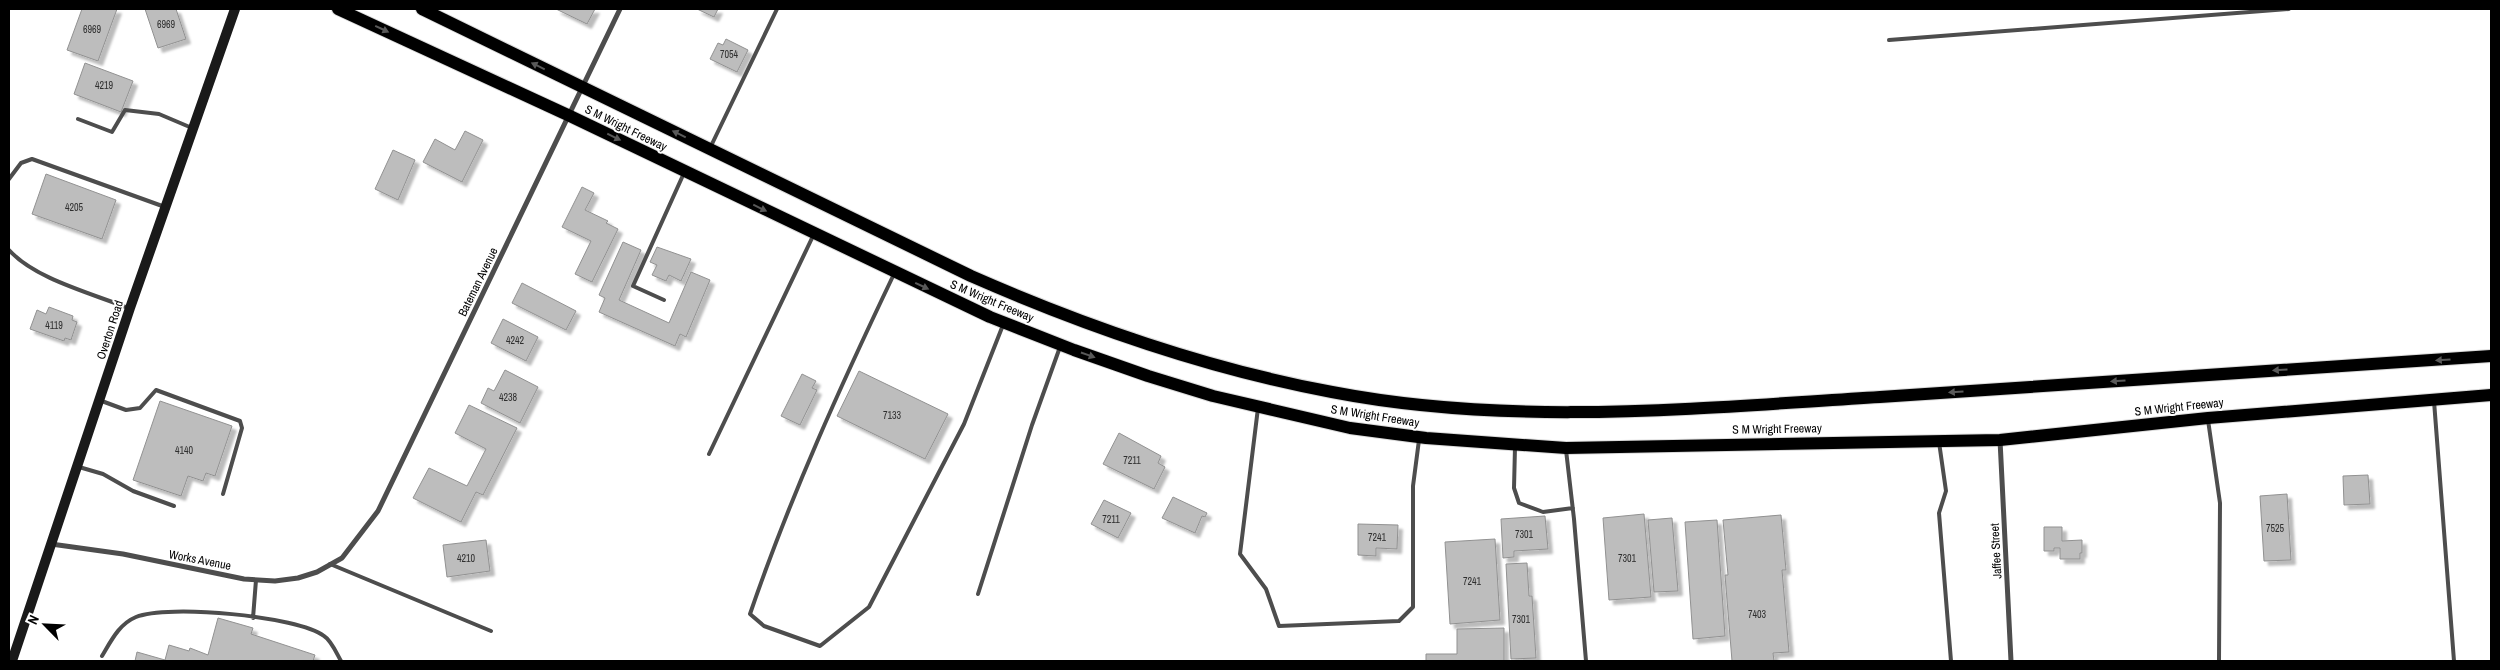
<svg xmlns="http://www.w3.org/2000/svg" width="2500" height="670" viewBox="0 0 2500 670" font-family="'Archivo Narrow',sans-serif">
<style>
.building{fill:#bdbdbd;stroke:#919191;filter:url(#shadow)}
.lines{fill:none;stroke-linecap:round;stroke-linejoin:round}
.primary-casing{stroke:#dbdbdb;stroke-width:14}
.service{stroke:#4d4d4d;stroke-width:4}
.minor{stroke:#4d4d4d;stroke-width:5}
.secondary{stroke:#1a1a1a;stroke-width:10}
.primary{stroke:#000;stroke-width:12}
.oneway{fill:#595959}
.labels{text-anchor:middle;stroke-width:4;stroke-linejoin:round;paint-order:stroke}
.number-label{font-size:10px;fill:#2f2f2f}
.street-label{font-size:12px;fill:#000;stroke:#fff}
</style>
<defs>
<filter id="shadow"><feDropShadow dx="4.5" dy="4.5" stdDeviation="1" flood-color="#0004"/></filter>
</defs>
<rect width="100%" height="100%" fill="#fff"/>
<path class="building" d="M82 9H117L98 61 67 50Z
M145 9H176L186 39 158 48Z
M556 9H595L587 24Z
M697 9H718L714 17Z
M726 39 748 50 737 72 710 59 718 43 723 45Z
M85 63 133 81 121 112 74 94Z
M465 131 483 140 462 182 423 162 435 139 455 150Z
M393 150 415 160 398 200 375 189Z
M46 174 116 200 102 239 32 214Z
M582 187 594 193 585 210 608 221 606 223 618 229 592 282 575 274 591 241 562 227Z
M623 242 641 250 619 300 669 323 691 272 710 280 686 337 680 334 675 346 599 312 605 298 599 295Z
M657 247 691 259 681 281 669 275 666 281 652 275 657 265 650 262Z
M522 283 576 311 566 330 512 303Z
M49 307 73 316 72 320 77 322 71 340 65 338 64 341 30 329 37 310 46 314Z
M503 319 538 337 526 361 491 343Z
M505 370 538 387 520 423 481 403 488 388 494 391Z
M859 371 948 414 925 459 837 416Z
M802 374 816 381 812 388 817 390 800 425 781 416Z
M160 401 232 426 215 476 206 473 203 481 188 476 181 496 133 480Z
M469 405 517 428 483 495 476 492 461 522 413 498 429 468 467 486 486 449 455 433Z
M1119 433 1161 456 1158 463 1165 467 1154 489 1103 464Z
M2368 475 2370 504 2344 505 2343 476Z
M2287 494 2291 560 2264 561 2260 496Z
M1173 497 1207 513 1205 517 1202 516 1195 533 1162 518Z
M1104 500 1131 513 1118 538 1091 524Z
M1644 514 1651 597 1609 600 1603 518Z
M1781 515 1786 570H1782L1789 652 1773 653 1774 661H1732L1725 575H1728L1723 520Z
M1545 516 1548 549 1514 551V557L1503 558 1501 519Z
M1672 518 1678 591 1654 592 1648 520Z
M1717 520 1725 636 1693 639 1685 522Z
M1358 524 1398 525 1397 549 1376 548V556L1358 555Z
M2044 527H2062V541L2082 540V553H2080V559H2060V548H2054V551H2044Z
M1495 539 1500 620 1450 624 1445 542Z
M486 540 490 571 447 577 443 545Z
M1527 563 1529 596H1532L1536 658 1511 659 1506 564Z
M218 618 253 628 251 634 315 655 313 661H135L137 652 165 660 169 645 189 651 190 648 208 655Z
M1504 628V661H1426V654H1457V629Z"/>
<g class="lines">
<defs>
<path id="primary" d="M338 9 570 116 990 317 1074 350 1148 376 1213 396 1350 428 1426 438 1566 448 2000 440 2208 418 2491 395
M422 9 971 276C1085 326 1209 369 1332 392 1513 427 1698 408 1880 397 2084 383 2288 370 2491 356"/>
</defs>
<use href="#primary" class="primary-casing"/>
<path class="service" d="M1889 40 2289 9
M78 119 112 132 125 110 159 114 192 128
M711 146 777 9
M9 179 21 163 32 159 165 207
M9 250C35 279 91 293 128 308
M894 274C841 385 790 497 750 614L764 626 820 646 869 607 964 424 1003 325
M664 300 633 286 684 173
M99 400 126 410 140 408 156 390 240 421 242 428 223 494
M2434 401 2454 661
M1258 408 1240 554 1266 589 1279 626 1399 621 1413 607V486L1419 440
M2208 420 2220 503 2219 660
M1939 442 1946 491 1939 513 1951 661
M1515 447 1514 488 1519 503 1543 512 1573 508
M1566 450 1574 519 1586 661
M709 454 813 236
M79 467 103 474 133 491 174 506
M330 564 491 631
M978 594 1032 425 1060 347
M253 618 256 580
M102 656C111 641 119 624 136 617 167 604 298 616 324 636 331 640 337 654 341 661"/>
<path class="minor" d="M2000 440 2011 661
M51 544 123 554 244 579 275 581 298 578 317 572 342 558 378 511 620 9"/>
<path class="secondary" d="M12 661 130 308 235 9"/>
<use href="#primary" class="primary"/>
</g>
<defs><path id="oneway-solid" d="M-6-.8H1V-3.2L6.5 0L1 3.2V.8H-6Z" transform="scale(1.25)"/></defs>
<g class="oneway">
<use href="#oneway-solid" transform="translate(382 29) rotate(25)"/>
<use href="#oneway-solid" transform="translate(538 66) rotate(-154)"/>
<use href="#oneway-solid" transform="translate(679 134) rotate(-154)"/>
<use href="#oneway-solid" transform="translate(614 137) rotate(26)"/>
<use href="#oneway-solid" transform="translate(760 208) rotate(26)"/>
<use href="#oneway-solid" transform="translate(922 286) rotate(25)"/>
<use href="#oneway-solid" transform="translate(1088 355) rotate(19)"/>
<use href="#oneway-solid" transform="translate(2443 360) rotate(176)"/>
<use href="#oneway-solid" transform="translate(2280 370) rotate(176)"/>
<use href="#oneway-solid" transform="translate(2118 381) rotate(176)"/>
<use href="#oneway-solid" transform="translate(1956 392) rotate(176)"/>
</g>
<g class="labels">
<g class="number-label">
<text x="166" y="28">6969</text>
<text x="92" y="33">6969</text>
<text x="729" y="58">7054</text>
<text x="104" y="89">4219</text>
<text x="74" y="211">4205</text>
<text x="54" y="329">4119</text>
<text x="515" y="344">4242</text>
<text x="508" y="401">4238</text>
<text x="892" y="419">7133</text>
<text x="184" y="454">4140</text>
<text x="1132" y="464">7211</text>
<text x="1111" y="523">7211</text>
<text x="2275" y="532">7525</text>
<text x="1524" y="538">7301</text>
<text x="1377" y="541">7241</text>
<text x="466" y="562">4210</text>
<text x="1627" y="562">7301</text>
<text x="1472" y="585">7241</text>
<text x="1757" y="618">7403</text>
<text x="1521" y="623">7301</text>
</g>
<g class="street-label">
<text transform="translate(626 128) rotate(26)" y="4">S M Wright Freeway</text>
<text transform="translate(478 282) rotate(-64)" y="4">Bateman Avenue</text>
<text transform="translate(992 301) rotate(23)" y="4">S M Wright Freeway</text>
<text transform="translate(110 330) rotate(-72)" y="4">Overton Road</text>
<text transform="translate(2179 407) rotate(-6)" y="4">S M Wright Freeway</text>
<text transform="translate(1375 416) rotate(9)" y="4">S M Wright Freeway</text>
<text transform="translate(1777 429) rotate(-1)" y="4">S M Wright Freeway</text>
<text transform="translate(1996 551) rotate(-93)" y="4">Jaffee Street</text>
<text transform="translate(200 560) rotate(11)" y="4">Works Avenue</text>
</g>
</g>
<rect width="2500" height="670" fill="none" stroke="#000000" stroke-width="20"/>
<g transform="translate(45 625) rotate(294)" stroke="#ffffff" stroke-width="4" paint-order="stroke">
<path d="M0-4L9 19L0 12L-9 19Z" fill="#000000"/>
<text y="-8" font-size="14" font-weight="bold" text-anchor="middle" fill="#000000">N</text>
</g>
</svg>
